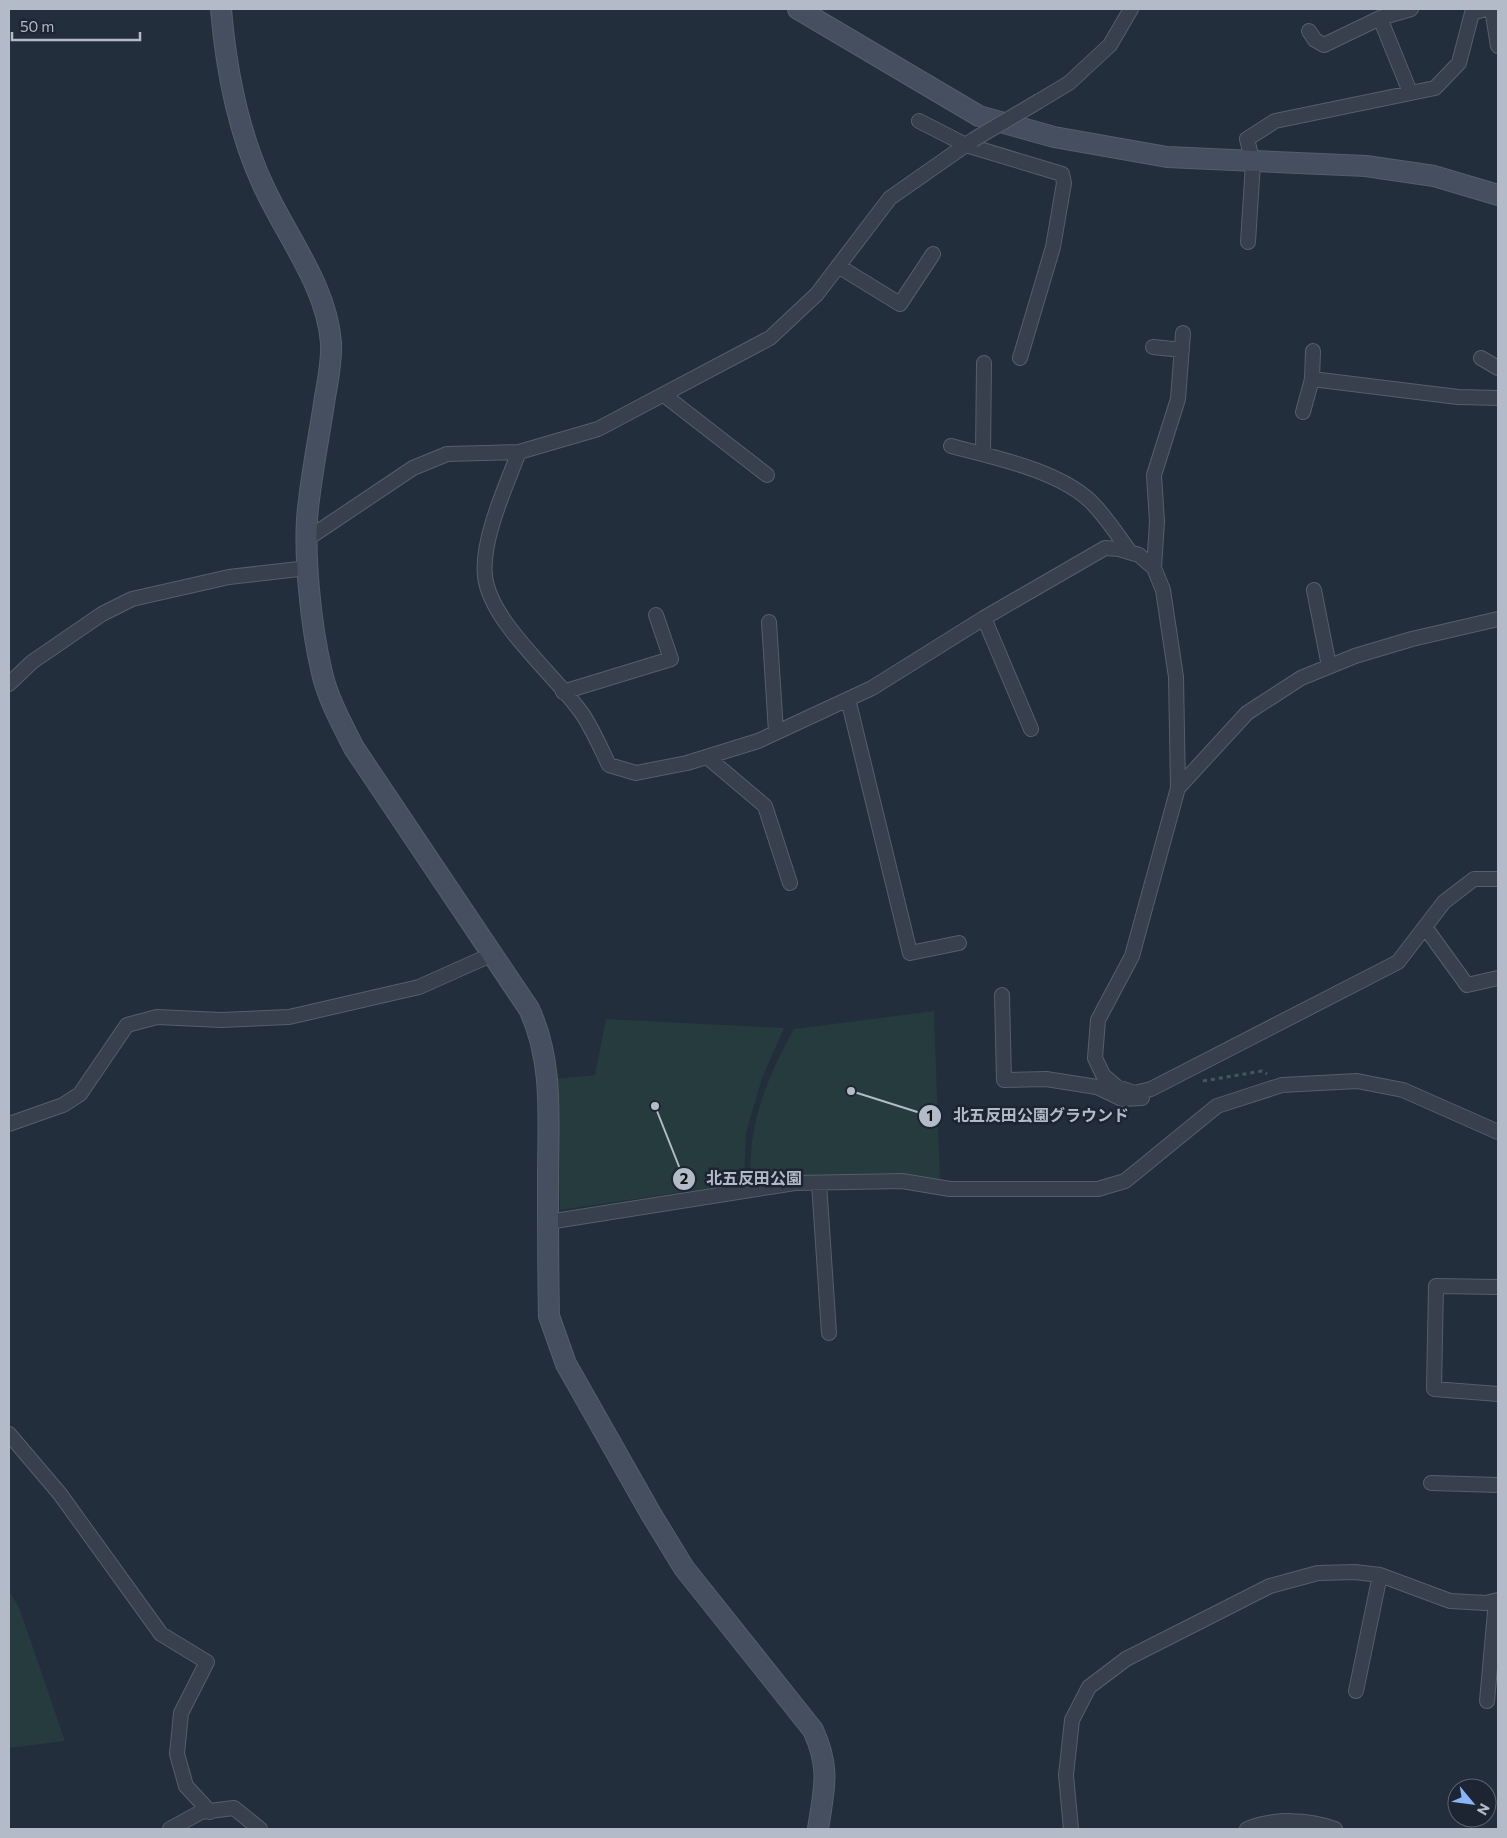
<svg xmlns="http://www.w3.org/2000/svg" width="1507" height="1838" viewBox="0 0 1507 1838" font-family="Commissioner,'Noto Sans JP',sans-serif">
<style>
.green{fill:#253b3d}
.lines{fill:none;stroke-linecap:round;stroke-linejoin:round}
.street-casing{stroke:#555e6a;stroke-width:16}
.secondary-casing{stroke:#555e6a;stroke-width:22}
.path{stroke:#43585a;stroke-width:3;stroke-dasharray:4 4;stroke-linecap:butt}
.street{stroke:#37404c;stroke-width:14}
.secondary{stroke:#454f5f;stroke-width:20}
.street-bridge-casing{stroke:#555e6a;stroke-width:16;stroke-linecap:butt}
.street-bridge{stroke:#37404c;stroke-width:14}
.leader{fill:none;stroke:#b3bbc8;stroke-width:2}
.callout-dot{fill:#b3bbc8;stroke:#1c2531;stroke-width:2}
.mark-label{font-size:15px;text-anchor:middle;font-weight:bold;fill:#111}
.callout-label{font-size:16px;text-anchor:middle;font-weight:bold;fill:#b3bbc8;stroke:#1c2531;stroke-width:5;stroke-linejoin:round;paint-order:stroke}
</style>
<rect width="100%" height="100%" fill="#232e3c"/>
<path class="green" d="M934 1011 940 1179 885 1173 751 1182C747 1126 767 1077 794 1029Z
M606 1019 784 1028 762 1078 746 1133 744 1183 560 1210 555 1079 595 1075Z
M9 1590 20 1610 65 1741 9 1748Z"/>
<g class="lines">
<defs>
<path id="street" d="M1492 9 1498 46
M1380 18 1410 92
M1309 31 1315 40 1324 45 1380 18 1411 9
M1039 101 1069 83 1110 45 1131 9
M919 121 966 145 1062 174 1064 183 1053 247 1020 358
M1248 242 1253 163 1247 139 1275 121 1435 88 1459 63 1472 13 1485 9
M838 266 900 304 933 254
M1153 347 1182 350
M1313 351 1312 379 1458 397 1498 398
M1481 358 1498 368
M664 395 767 475
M1303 412 1312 379
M951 446C994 457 1065 472 1095 506 1108 520 1119 537 1130 552
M519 452C506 486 481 540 485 576 490 623 558 677 583 715 593 730 601 749 609 765L636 773 687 763 758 741 872 688 984 618 1105 548 1119 549 1139 555 1154 568 1163 590 1176 677 1178 788 1132 956 1098 1020 1095 1058 1103 1075 1117 1087 1135 1093 1151 1089 1398 962 1444 902 1474 879H1498
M983 454 984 363
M307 539 413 468 447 454 519 452 598 429 770 338 817 294 890 198 973 140
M1154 568 1157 522 1154 475 1178 399 1183 333
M1314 590 1329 666
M984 618 1031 729
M769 622 776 732
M9 684 32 662 102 614 132 599 229 577 308 568
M563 692 671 659 656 615
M848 699 910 953 959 943
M707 757 765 806 790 883
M1178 788 1247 713 1301 678 1355 656 1412 639 1498 619
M1425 927 1467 985 1498 978
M1002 995 1004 1080 1046 1079 1097 1087 1122 1099 1142 1098
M9 1124 63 1105 80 1094 127 1025 157 1017 221 1020 289 1017 419 987 493 954
M819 1183 829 1333
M548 1222 795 1183 902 1181 950 1189H1098L1125 1181 1217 1106 1282 1085 1357 1081 1403 1090 1498 1132
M1498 1287 1436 1286 1434 1389 1498 1394
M9 1434 60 1494 161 1634 207 1662 181 1713 177 1754 186 1786 210 1812
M1431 1483 1498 1485
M1356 1691 1380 1575
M1487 1701 1496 1601
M170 1829 201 1812 234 1808 260 1829
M1071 1829 1066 1775 1072 1720 1089 1687 1126 1659 1270 1586 1318 1573 1355 1572 1380 1575 1450 1601 1486 1603 1498 1600
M1247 1829C1273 1818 1309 1819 1335 1829"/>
<path id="secondary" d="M221 9C226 69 237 129 263 185 286 236 327 286 331 343 332 361 328 380 325 397 320 431 313 466 309 500 302 547 311 627 322 673 328 699 342 724 354 748L529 1009C554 1062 548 1120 548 1178 548 1224 548 1270 549 1316L566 1364 651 1514 684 1568 813 1730C831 1769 824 1789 818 1829
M798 9 979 116 1054 137 1167 157 1366 166 1434 176 1498 195"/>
</defs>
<use href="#street" class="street-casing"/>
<use href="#secondary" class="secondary-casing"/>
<path class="path" d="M1203 1081 1262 1071 1267 1074"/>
<use href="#street" class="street"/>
<use href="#secondary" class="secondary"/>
<defs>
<path id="street-bridge" d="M973 140 1039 101"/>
</defs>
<use href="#street-bridge" class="street-bridge-casing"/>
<use href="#street-bridge" class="street-bridge"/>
</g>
<path class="leader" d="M851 1091L930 1116M655 1106L684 1179"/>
<g class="callout-dot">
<circle cx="851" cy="1091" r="5"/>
<circle cx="655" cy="1106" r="5"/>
<circle cx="930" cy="1116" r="12"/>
<circle cx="684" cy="1179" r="12"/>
</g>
<g class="mark-label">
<text x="930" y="1121">1</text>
<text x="684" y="1184">2</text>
</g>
<g class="callout-label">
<text x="1041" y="1121">北五反田公園グラウンド</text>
<text x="754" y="1184">北五反田公園</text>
</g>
<rect width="1507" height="1838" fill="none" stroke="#b3bbc8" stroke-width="20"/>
<g transform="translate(1472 1803) rotate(119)"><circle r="24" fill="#1c2531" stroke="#58616d"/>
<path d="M0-4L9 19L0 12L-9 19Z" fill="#89b4f6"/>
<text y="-8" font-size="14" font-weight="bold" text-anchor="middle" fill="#b3bbc8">N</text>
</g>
<path d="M12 32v8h128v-8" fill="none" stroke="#b3bbc8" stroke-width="2.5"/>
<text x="20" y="32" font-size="15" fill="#b3bbc8" stroke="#1c2531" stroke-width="4" paint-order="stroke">50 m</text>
</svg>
